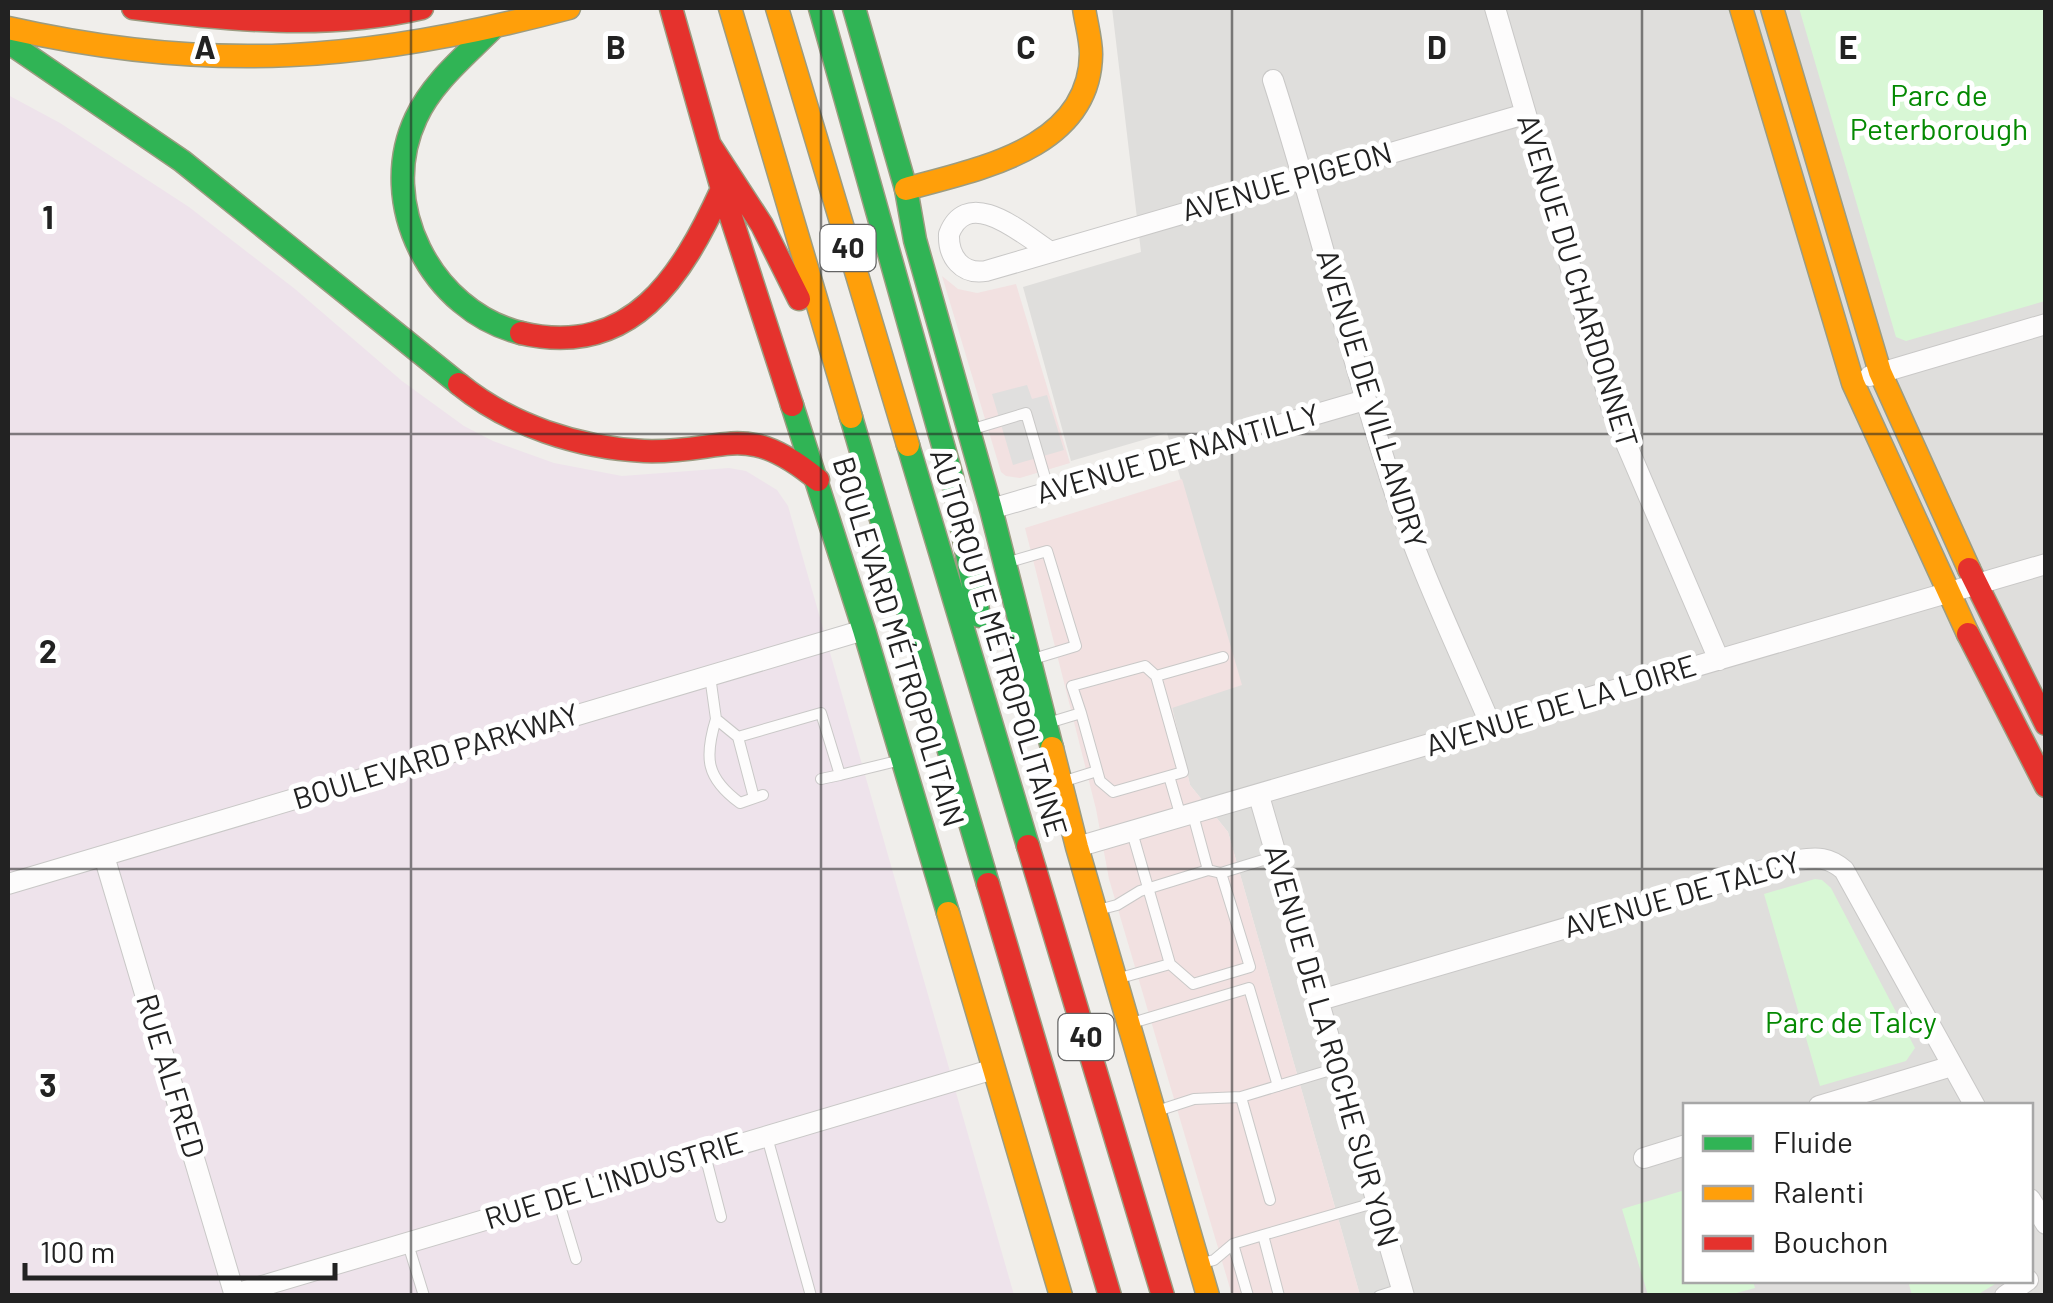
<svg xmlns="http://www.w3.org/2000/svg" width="2053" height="1303" viewBox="0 0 2053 1303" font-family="Barlow,sans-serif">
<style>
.residential{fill:#dfdedc;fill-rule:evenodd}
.commercial{fill:#f2e1e1}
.industrial{fill:#eee3eb}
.park{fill:#d8f7d5}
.parking{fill:#e0dfde}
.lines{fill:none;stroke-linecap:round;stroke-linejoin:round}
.lane-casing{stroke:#c9c8c7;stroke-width:12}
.street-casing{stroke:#c9c8c7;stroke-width:22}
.fast-casing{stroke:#9c9c81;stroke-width:25}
.slow-casing{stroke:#9c9c81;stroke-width:25}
.jam-casing{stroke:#9c9c81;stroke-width:25}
.lane{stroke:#fdfcfc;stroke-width:10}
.street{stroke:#fdfcfc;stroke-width:20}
.fast{stroke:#30b455;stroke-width:22}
.slow{stroke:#ff9f0a;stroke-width:22}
.jam{stroke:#e5322d;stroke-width:22}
.grid{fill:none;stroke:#222;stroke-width:2.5;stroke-opacity:0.55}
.labels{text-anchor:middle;stroke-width:10;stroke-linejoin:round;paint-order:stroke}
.shield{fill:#fff;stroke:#646464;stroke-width:2.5}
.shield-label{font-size:28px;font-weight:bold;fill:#222}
.park-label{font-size:30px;fill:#048902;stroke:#fff}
.street-label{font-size:30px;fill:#222;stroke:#fff}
.grid-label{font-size:32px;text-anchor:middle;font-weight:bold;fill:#222;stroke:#fff;stroke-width:10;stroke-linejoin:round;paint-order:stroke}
</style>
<rect width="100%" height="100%" fill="#f0eeeb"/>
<path class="residential" d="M1112 8H2045V1295H1360L1228 832 1190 785 1172 707 1241 684 1167 433 1071 461 1023 287 1141 252ZM1686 1106H2030V1280H1686Z"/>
<path class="commercial" d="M942 276 958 289 977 293 1016 284 1070 463 1020 478 1006 476 1001 472Z
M1182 479 1242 685 1172 708 1190 785 1228 832 1360 1295H1232L1109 879 1096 809 1025 528Z"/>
<path class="industrial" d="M8 95 60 123 189 207 295 289 402 381 464 426 493 441 554 463 622 476 729 468 746 471 777 490 788 506 1014 1295H8Z"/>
<path class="park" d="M1799 8H2045V301L1906 341 1896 337Z
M1815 879 1822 880 1831 888 1915 1048 1906 1061 1820 1086 1764 894Z
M1685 1190 1686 1280 1753 1281 1755 1288 1729 1295H1648L1622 1209Z
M1908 1281 1909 1280 2000 1281 1977 1295H1912Z"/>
<path class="parking" d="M1027 385 1032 399 1047 395 1064 450 1013 465 992 394Z"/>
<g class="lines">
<defs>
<path id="lane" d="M970 430 1026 413 1049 491
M1009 562 1047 551 1076 646 1030 660
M710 676 716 719 738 737 821 713 840 775 901 760
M1156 676 1183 772 1169 776
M1081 713 1072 686 1145 666 1156 676 1223 657
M716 719C704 758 706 778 740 803L763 795
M1048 723 1081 713 1100 781 1113 792 1169 776 1181 817
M738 737 754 798
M821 779 840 775
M1065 781 1097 771
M1193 815 1208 870
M1098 910 1117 905 1140 891 1208 870 1221 873 1276 856
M1170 964 1193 984 1250 967 1221 873
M1120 978 1170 964 1132 832
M1132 1023 1249 988 1278 1086
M1241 1097 1270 1200
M1154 1112 1194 1099 1241 1097 1337 1068
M767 1137 811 1296
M705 1155 721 1217
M558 1199 576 1259
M1263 1235 1377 1202
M408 1244 424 1296
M1233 1244 1248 1296
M1199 1264 1214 1260 1233 1244 1263 1235 1279 1296
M1379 1296 1401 1289"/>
<path id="street" d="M1495 8 1613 413 1719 660
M1273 80C1316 213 1348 349 1391 481 1418 566 1457 646 1492 728
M1049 251C1023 234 968 185 949 234 948 257 962 275 986 271L1525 114
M1870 376 2046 324
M991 509 1365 400
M1259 796 1404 1296
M1077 847 2046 564
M104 856 235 1296
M8 884 864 630
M1317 1001 1798 860C1817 857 1829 857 1844 870L1975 1106
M1819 1106 1952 1066
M1644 1158 1686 1145
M2030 1199 2046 1224
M235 1294 994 1069
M2005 1296 2028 1280"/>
<path id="fast" d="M820 8 952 477 979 616
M854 8 906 189 915 240 991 509 1052 748
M491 30C464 57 432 83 416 118 376 203 431 311 521 333
M8 42 182 161 459 384
M792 405 864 630 948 913
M851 417 988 884
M908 445 1028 846"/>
<path id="slow" d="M730 8 851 417
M777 8 908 445
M1741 8 1853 383 1968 634
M1772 8 1880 372 1969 569
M8 28C212 74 369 61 569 8
M906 189C978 169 1090 149 1091 54 1091 39 1086 23 1084 8
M1052 748 1077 847 1208 1296
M948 913 1061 1296"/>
<path id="jam" d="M133 8C228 20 328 30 422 8
M671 8 722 189 792 405
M710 145 762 225 799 299
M521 333C632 359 682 276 722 189
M459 384C509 425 579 448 644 451 726 454 743 418 818 480
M1969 569 2046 724
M1968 634 2046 786
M1028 846 1163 1296
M988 884 1110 1296"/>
</defs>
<use href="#lane" class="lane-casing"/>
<use href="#street" class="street-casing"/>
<use href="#fast" class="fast-casing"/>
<use href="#slow" class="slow-casing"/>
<use href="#jam" class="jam-casing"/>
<use href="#lane" class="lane"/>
<use href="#street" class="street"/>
<use href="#fast" class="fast"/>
<use href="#slow" class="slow"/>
<use href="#jam" class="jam"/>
</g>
<path class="grid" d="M411 8V1296M821 8V1296M1232 8V1296M1642 8V1296M8 434H2046M8 869H2046"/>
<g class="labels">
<g class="shield">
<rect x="820.5" y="225" width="55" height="46" rx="8"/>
<rect x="1058.5" y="1014" width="55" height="46" rx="8"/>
</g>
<g class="shield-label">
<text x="848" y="258">40</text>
<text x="1086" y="1047">40</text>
</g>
<g class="park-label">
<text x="1939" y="106">Parc de<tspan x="1939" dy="34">Peterborough</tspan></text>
<text x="1851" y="1033">Parc de Talcy</text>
</g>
<g class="street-label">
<text transform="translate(1287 182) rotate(-16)" y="10">AVENUE PIGEON</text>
<text transform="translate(1577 281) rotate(73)" y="10">AVENUE DU CHARDONNET</text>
<text transform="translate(1371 399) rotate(73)" y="10">AVENUE DE VILLANDRY</text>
<text transform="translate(1178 454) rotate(-16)" y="10">AVENUE DE NANTILLY</text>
<text transform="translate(898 642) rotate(73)" y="10">BOULEVARD MÉTROPOLITAIN</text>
<text transform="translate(998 643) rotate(73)" y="10">AUTOROUTE MÉTROPOLITAINE</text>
<text transform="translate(1561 706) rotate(-17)" y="10">AVENUE DE LA LOIRE</text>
<text transform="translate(436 757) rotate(-17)" y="10">BOULEVARD PARKWAY</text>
<text transform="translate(1682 895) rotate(-16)" y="10">AVENUE DE TALCY</text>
<text transform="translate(1331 1046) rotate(74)" y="10">AVENUE DE LA ROCHE SUR YON</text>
<text transform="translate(170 1076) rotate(73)" y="10">RUE ALFRED</text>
<text transform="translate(614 1181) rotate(-17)" y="10">RUE DE L'INDUSTRIE</text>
</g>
</g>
<g class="grid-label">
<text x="205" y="59">A</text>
<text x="616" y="59">B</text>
<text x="1026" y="59">C</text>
<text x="1437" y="59">D</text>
<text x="1848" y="59">E</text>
<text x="48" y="229">1</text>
<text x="48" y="663">2</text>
<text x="48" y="1097">3</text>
</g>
<rect width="2053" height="1303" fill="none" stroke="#222222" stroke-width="20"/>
<rect x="1683" y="1103" width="350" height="180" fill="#ffffff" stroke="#a7a7a7" stroke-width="2.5"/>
<rect x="1703" y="1136" width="50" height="15" fill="#30b455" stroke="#a7a7a7" stroke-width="2.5"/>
<text x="1773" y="1153" font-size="30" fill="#222222">Fluide</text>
<rect x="1703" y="1186" width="50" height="15" fill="#ff9f0a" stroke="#a7a7a7" stroke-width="2.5"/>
<text x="1773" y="1203" font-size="30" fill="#222222">Ralenti</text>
<rect x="1703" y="1236" width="50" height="15" fill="#e5322d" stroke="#a7a7a7" stroke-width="2.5"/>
<text x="1773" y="1253" font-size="30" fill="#222222">Bouchon</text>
<path d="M25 1263v15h310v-15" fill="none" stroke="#222222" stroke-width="5"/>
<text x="40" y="1263" font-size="30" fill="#222222" stroke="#ffffff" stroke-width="8" paint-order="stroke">100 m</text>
</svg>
